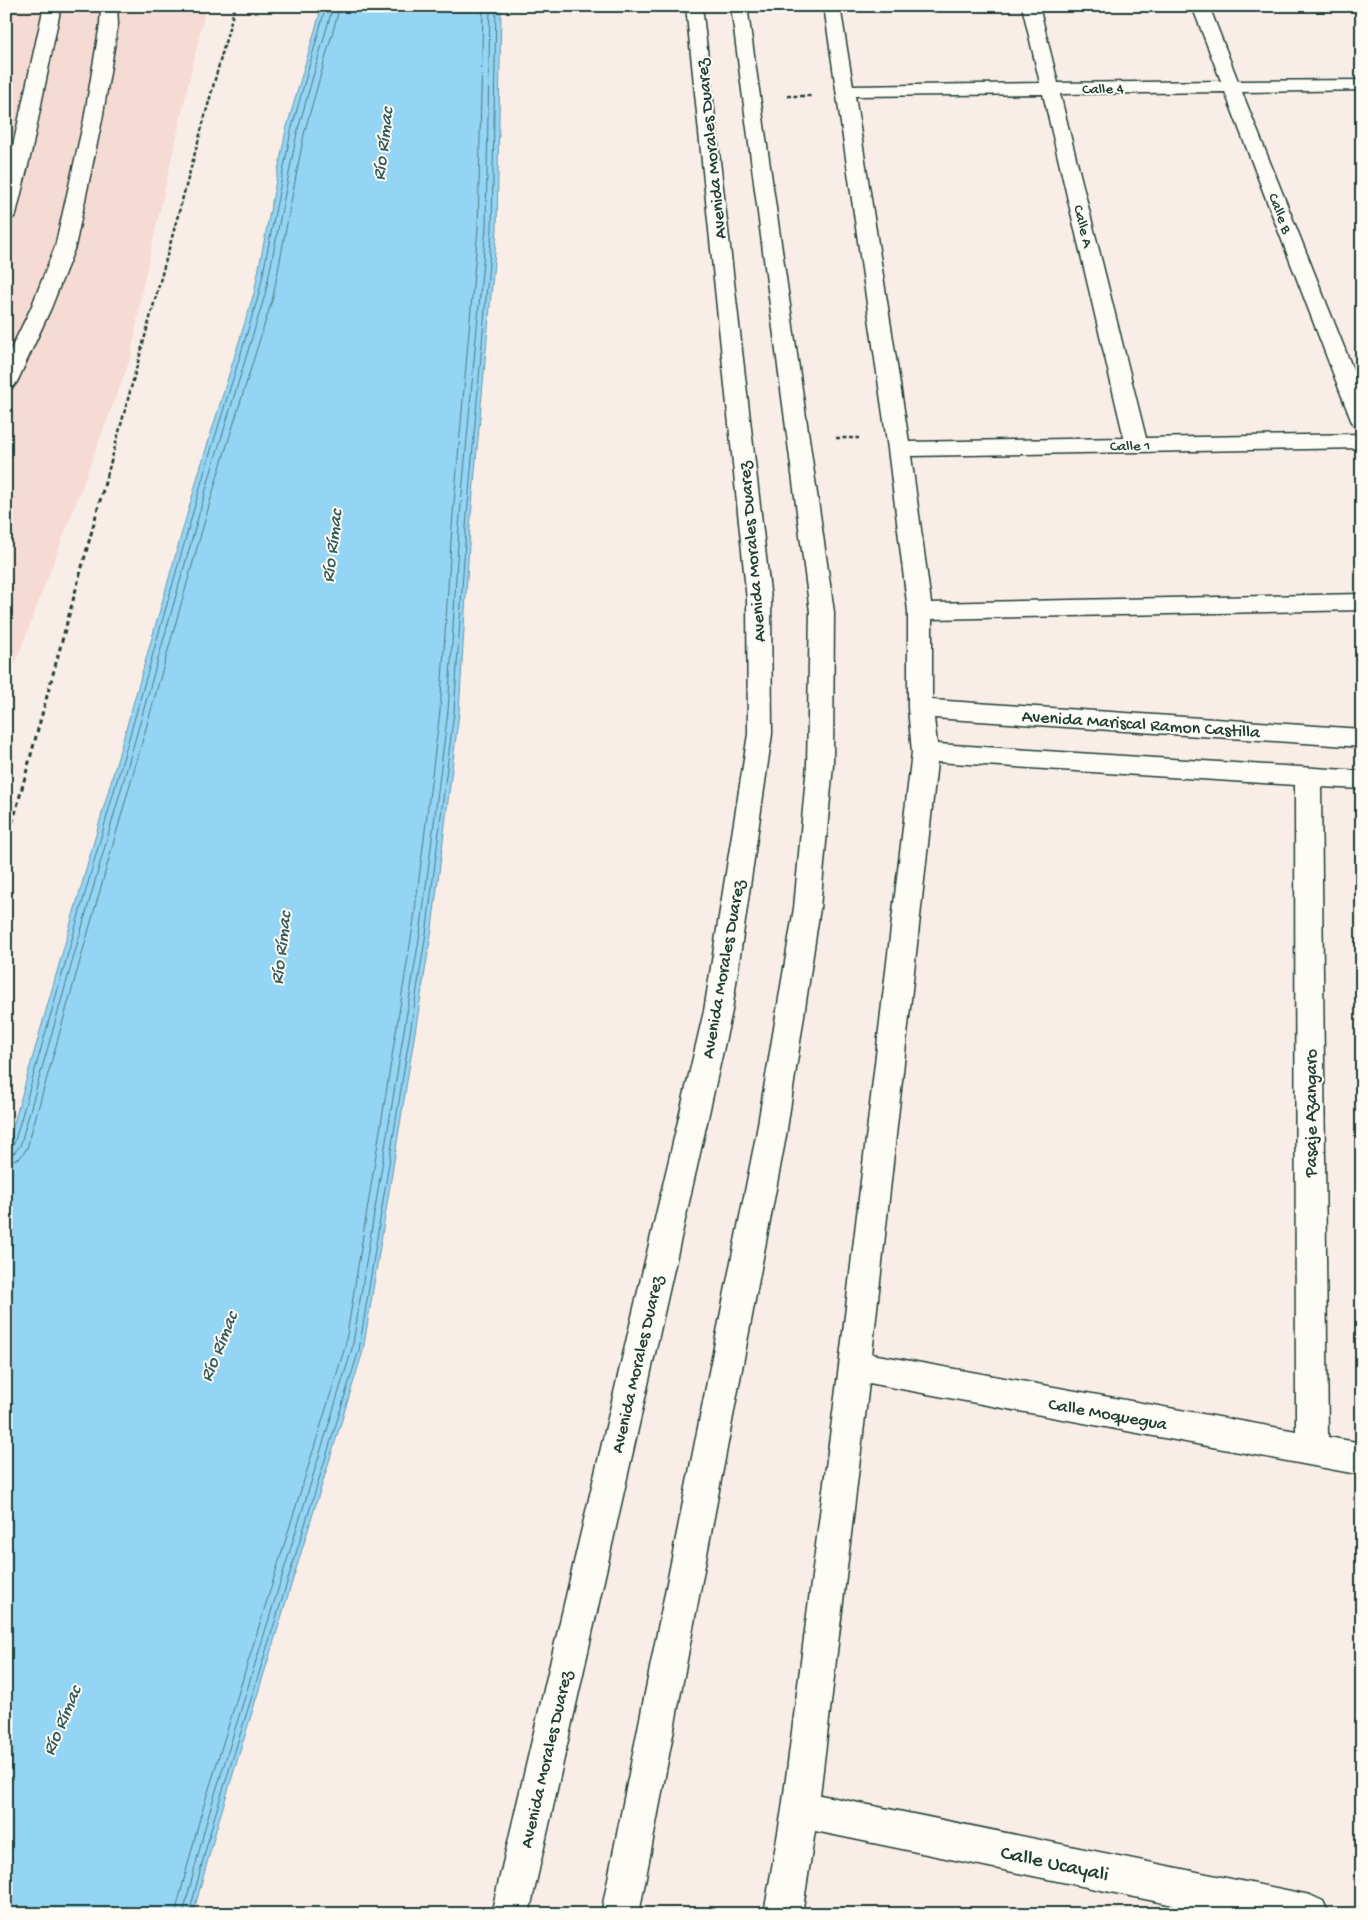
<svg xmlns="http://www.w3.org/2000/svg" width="1368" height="1920" viewBox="0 0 1368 1920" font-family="'Gochi Hand',sans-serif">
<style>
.built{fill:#f5dbd4}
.water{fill:#94d4f5;stroke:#6598a8}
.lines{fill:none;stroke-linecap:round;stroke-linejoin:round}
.shore{stroke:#4e7981;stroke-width:1}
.minor-casing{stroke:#1f3d34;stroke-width:3}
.highway-casing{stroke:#1f3d34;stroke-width:3}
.path-far1{stroke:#1f3d34;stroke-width:2.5;stroke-dasharray:4 2.5;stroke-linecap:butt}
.path{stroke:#1f3d34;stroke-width:3;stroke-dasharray:4.5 4;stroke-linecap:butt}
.minor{fill:#fdfcf7;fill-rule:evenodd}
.highway{fill:#fdfcf7;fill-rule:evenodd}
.labels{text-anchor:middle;stroke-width:4;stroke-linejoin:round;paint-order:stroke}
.far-street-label{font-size:15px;fill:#1f3d34;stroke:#fdfcf7}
.street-label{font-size:18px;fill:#1f3d34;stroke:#fdfcf7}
.water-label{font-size:19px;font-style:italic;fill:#365b5b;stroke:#fdfcf7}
.near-street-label{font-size:21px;fill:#1f3d34;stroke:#fdfcf7}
</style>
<rect width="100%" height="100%" fill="#f9ede7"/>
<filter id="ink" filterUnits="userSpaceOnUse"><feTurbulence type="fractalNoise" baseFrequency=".02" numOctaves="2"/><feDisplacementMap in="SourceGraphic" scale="10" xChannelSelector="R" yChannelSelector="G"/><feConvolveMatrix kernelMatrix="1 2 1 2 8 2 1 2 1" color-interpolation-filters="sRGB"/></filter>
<g filter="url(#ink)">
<path class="built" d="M6 6H206L143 285 131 357 6 688Z"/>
<path class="water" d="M322 6H501L497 229 470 527 459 713 432 928 363 1351 218 1823 193 1914H6V1151L200 469 254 293 286 130Z"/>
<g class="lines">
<path class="shore" d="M6 1148H11L14 1144 205 470 259 294 291 131 326 6
M6 1155 14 1153 20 1146 211 472 265 295 297 133 333 6
M6 1162 20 1158 27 1148 218 474 273 297 304 134 340 6
M175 1914 200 1818 345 1347 413 926 440 711 452 526 478 228 483 6
M183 1914 207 1820 352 1349 421 927 448 711 459 527 486 228 490 6
M189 1914 213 1822 359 1350 427 927 454 712 466 527 492 229 496 6"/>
<defs>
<path id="minor" d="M44 6H61L32 149 16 214 13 218 6 220V177Z
M101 6H117L118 24 102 120 75 247 51 308 17 382 13 387 6 388V359L31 308 55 247 84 120 100 24Z
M824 6H840L853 86 1040 83 1022 6H1039L1058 83 1221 81 1192 6H1209L1238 81 1362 80V90L1242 92 1362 392V427L1354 425 1351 420 1225 92 1060 94 1146 438 1362 434V448L911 456 931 603 1362 594V610L932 619V700L1362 729V747L934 718 937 744 1362 771V789L1321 787 1328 1437 1362 1443V1475L869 1383 820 1795 1310 1895 1323 1901 1329 1914H1217L815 1831 802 1914H764L782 1809 839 1366 912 752 908 708V611L888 449ZM1043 94 1124 438 909 442 855 96ZM937 762 1295 785 1296 1431 872 1354Z"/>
<path id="highway" d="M686 6H702L771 600 772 734 732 1011 529 1914H491L704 1011 748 734 747 600Z
M731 6H747L834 612 833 765 820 908 786 1136 639 1914H601L756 1136 794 908 807 765 810 612Z"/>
</defs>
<use href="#minor" class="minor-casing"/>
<use href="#highway" class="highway-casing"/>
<path class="path-far1" d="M787 96H811
M836 438H859
M107 476 235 6"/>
<path class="path" d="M6 847 107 475"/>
<use href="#minor" class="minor"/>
<use href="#highway" class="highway"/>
</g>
</g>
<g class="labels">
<g class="far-street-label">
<text transform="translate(1103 88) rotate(-1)" y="5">Calle 4</text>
<text transform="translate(1281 213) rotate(69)" y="5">Calle B</text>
<text transform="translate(1084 226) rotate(76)" y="5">Calle A</text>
<text transform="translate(1130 445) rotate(-1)" y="5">Calle 1</text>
</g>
<g class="street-label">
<text transform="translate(710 149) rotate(-96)" y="6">Avenida Morales Duarez</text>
<text transform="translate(751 552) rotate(-95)" y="6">Avenida Morales Duarez</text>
<text transform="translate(1141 723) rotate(4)" y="6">Avenida Mariscal Ramon Castilla</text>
<text transform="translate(722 969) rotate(-80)" y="6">Avenida Morales Duarez</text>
<text transform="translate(1310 1113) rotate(-90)" y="6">Pasaje Azangaro</text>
<text transform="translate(636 1364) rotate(-77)" y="6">Avenida Morales Duarez</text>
<text transform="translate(1108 1413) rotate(10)" y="6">Calle Moquegua</text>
<text transform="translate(545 1759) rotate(-77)" y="6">Avenida Morales Duarez</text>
</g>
<g class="water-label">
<text transform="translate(381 144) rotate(-83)" y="7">Río Rímac</text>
<text transform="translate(330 546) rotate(-83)" y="7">Río Rímac</text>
<text transform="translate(279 948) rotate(-83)" y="7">Río Rímac</text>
<text transform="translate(217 1346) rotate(-68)" y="7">Río Rímac</text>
<text transform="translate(60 1720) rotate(-67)" y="7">Río Rímac</text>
</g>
<g class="near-street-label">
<text transform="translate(1055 1862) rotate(12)" y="7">Calle Ucayali</text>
</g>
</g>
<rect width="1368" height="1920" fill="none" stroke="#fdfcf7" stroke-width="25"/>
<rect x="12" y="12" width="1343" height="1895" fill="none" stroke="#1f3d34" stroke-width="2" filter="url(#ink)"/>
</svg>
